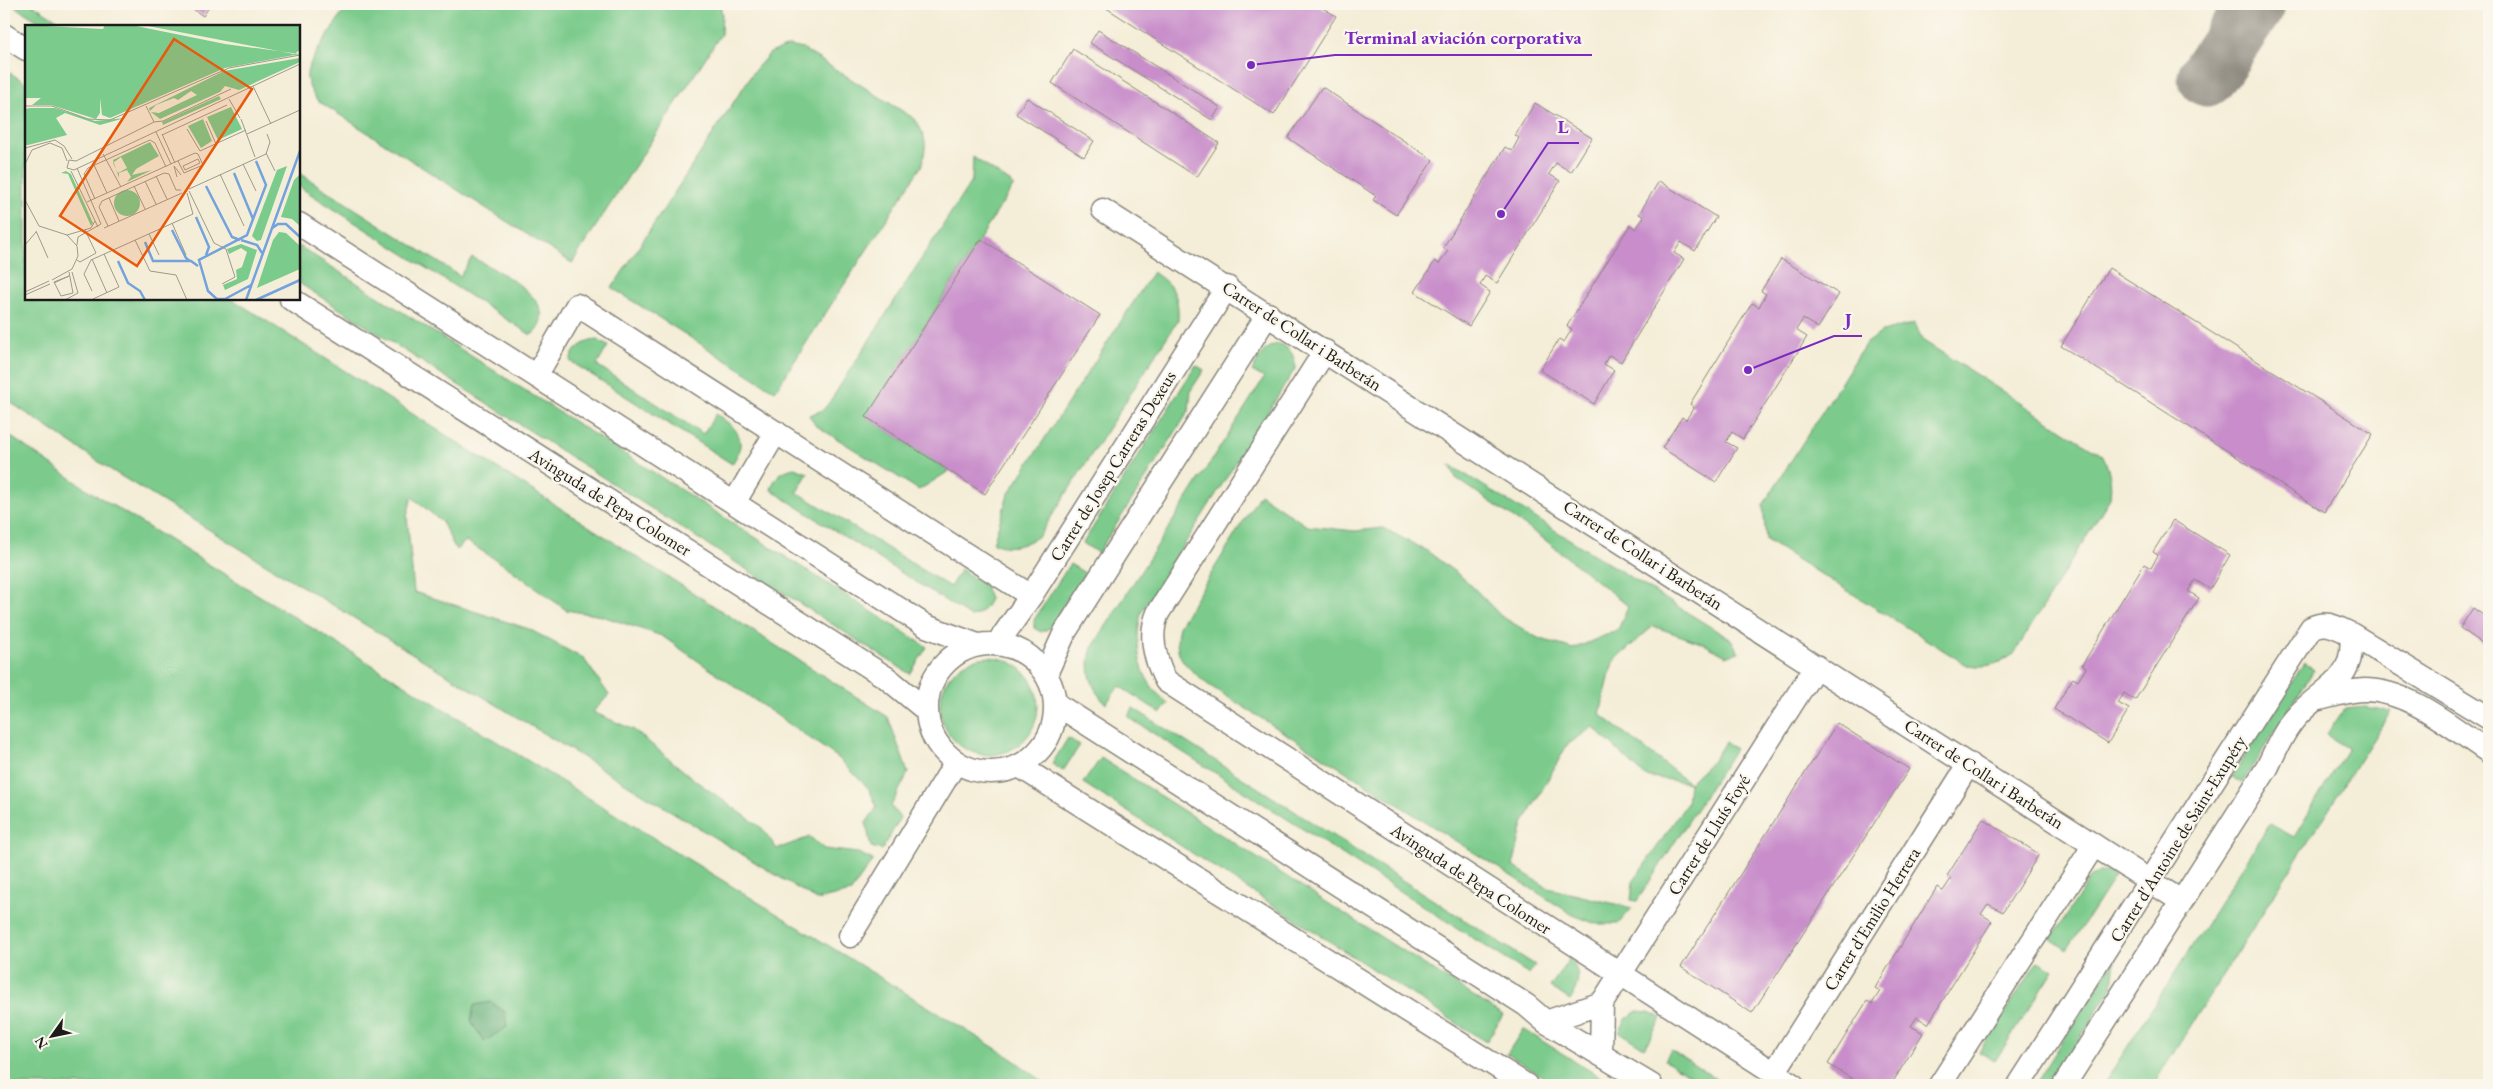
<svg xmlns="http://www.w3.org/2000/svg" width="2493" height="1089" viewBox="0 0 2493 1089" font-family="'EB Garamond',serif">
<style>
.green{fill:#7bcb8c;stroke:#4c7454}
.forest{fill:#64af78;stroke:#40664a}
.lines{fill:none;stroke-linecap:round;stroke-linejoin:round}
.taxiway{stroke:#88847a;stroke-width:59}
.building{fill:#c88dca}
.minor-casing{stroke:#88847a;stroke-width:25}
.minor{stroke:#fff;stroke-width:22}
.labels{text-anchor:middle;stroke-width:4.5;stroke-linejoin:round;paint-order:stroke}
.street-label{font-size:18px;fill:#1c1c1c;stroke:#fbf7ec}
.inset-river{fill:none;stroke:#73a2dc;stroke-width:2.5}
.inset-road{fill:none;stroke:#9e998c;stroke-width:1}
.view{fill:#e8590c;fill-opacity:0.15;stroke:#e8590c;stroke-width:2.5}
.inset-edge{fill:none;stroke:#1c1c1c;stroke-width:2.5}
.leader{fill:none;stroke:#7b2cbf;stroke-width:2}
.callout-dot{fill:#7b2cbf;stroke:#fbf7ec;stroke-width:2}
.callout-label{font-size:19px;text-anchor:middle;font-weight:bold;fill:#7b2cbf;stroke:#fbf7ec;stroke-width:4.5;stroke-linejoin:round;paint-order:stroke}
</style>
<rect width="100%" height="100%" fill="#fbf7ec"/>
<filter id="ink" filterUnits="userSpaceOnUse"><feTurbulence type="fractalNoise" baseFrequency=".02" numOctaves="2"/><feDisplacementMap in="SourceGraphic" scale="10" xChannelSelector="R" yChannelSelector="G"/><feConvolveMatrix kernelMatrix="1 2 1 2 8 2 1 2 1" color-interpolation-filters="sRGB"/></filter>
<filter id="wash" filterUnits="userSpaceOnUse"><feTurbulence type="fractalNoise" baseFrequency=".0096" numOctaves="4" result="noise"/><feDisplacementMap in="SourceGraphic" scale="20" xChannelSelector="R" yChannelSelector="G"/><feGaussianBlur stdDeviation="1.12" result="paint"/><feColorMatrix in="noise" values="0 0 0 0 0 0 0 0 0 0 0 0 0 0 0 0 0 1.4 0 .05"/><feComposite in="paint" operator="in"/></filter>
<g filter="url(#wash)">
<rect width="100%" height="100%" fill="#f4edd7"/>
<path class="green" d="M11 4H32L67 26H46Z
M349 4H719L722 13 721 34 572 263 318 101C312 93 306 84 307 73 310 57 339 19 349 4Z
M789 46 803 49 915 119C927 139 927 143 922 165L775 391 612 288 754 71 770 53Z
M4 69 26 83V299H232L888 717 908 773 891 806 900 818 882 850 871 847 866 823 877 807 869 789 837 757 662 636 602 616 566 610 506 566 466 541 456 550 442 522 412 497 407 516 414 592 529 629 584 659 609 695 593 712 634 730 696 781 762 828 777 849 810 837 824 849 858 853 873 860 851 892 817 900 111 470 4 398Z
M973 157 1014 185 867 417 949 471 919 490 815 425 809 415 823 410 831 400 972 180Z
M299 173 460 276 472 257C492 269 551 294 540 323 538 329 536 332 531 335L301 188 299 186Z
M299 246 927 647 910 674 299 283Z
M1153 272C1174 286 1179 295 1178 320L1039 536C1023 546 1011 550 993 543L1008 495Z
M1915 323 1922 340 2102 455C2110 470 2112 481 2110 498L2014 654C1997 665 1987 668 1967 665L1766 540 1763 505 1866 343 1882 332Z
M597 340 608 346 597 365 703 434 716 414C737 428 749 439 732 464L570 361C573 348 584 341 597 340Z
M1280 344C1291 348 1296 358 1295 369L1141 613C1134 647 1138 680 1168 703L1161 713 1119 686 1106 704C1091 689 1085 668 1092 648L1264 378 1252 371C1259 358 1264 345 1280 344Z
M1196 365 1204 370 1191 390 1189 411 1098 553 1083 543Z
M4 432 91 492 1008 1056 1048 1085H4Z
M1450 465 1730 639 1739 652 1726 656 1704 644 1653 626 1613 662 1600 714 1689 783 1714 759 1725 742 1735 749 1637 901 1631 900 1633 882 1687 803 1689 783 1645 776 1593 727 1567 745 1523 824 1513 866 1548 888 1632 908 1618 924H1596L1573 915 1207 684C1185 664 1172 658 1179 626L1260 494 1307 526 1355 531 1383 528 1427 551 1467 581 1501 616 1538 638 1573 649 1618 630 1628 606 1544 539 1456 478Z
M794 468 808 473 797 492 950 587 961 569 985 586 990 599C986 608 981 614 971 617L771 490C774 477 781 471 794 468Z
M1070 564 1085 573 1050 628 1041 632 1034 628V620Z
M940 706a49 49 0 1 1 98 0a49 49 0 1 1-98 0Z
M2304 663 2314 670 2242 783 2232 777Z
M2365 707 2391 711 2153 1085H2103L2270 824 2294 837 2348 748 2326 735 2344 709Z
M1133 708 1535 965 1529 974 1128 717Z
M1068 738 1080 745 1063 771 1052 764Z
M1101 758 1503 1015 1486 1042 1083 783Z
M2099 872H2108L2115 876 2067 950 2051 939 2090 878Z
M2115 958 2112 988 2050 1085H2035Z
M1569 959C1582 971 1579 986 1570 1000L1550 987Z
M2038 961 2054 970 1995 1061 1979 1052Z
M1637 1011 1649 1012 1662 1018 1644 1048 1619 1032 1627 1018Z
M1523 1029 1613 1085H1556L1507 1054Z
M1671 1050 1726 1085H1705L1665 1060Z"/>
<path class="forest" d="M491 1002 505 1012 507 1027 484 1042 471 1021 474 1005Z"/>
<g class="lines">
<path class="taxiway" d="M2207 77 2256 4"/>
</g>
<g id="blocks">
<path class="building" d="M186 4H211L203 16Z
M1100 4H1316L1336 16 1274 115Z
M1098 30 1220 107 1212 120 1090 43Z
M1073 49 1219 143 1197 177 1052 83Z
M1322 87 1433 160 1396 215 1373 200 1376 196 1288 138Z
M1027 98 1094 141 1084 157 1016 114Z
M1535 103 1592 138 1571 172 1556 163 1549 174 1560 181 1497 283 1485 276 1480 285 1490 292 1469 326 1415 292 1435 261 1439 264 1448 251 1443 248 1505 147 1512 151 1519 138 1515 135Z
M1659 181 1716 217 1695 251 1681 242 1674 253 1684 259 1621 362 1609 355 1604 364 1614 370 1594 404 1540 370 1559 339 1564 342 1572 329 1567 326 1630 225 1636 229 1644 217 1639 214Z
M981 239 1100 315 985 494 866 417Z
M1781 259 1839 294 1818 328 1803 319 1796 330 1807 337 1743 439 1732 432 1726 442 1737 448 1716 482 1662 448 1682 417 1686 420 1694 407 1690 404 1752 303 1759 307 1766 294 1761 291Z
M2109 268 2373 434 2324 512 2061 346Z
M2173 520 2230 555 2210 589 2195 580 2188 591 2199 598 2135 700 2124 693 2118 703 2129 709 2108 743 2054 709 2073 678 2078 681 2086 668 2082 665 2144 564 2151 568 2158 555 2153 552Z
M2473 608 2489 619V639L2485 645 2460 628Z
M1837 723 1909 769 1752 1013 1681 967Z
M1983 819 2039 854 2003 912 1988 904 1981 914 1992 921 1928 1024 1917 1017 1911 1026 1923 1033 1891 1085H1862L1828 1064 1867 1001 1872 1004 1880 991 1875 988 1937 887 1943 891 1951 879 1947 876Z"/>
</g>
</g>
<g filter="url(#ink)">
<use href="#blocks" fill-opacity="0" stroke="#88847a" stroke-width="1"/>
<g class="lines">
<defs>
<path id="minor" d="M4 35 26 49
M1103 210 2181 901
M299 224 926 626 975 644
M291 299 887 678 926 710
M1325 351 1158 613C1148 636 1155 660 1166 681L1793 1085
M536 376 577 305 1031 596
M734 503 776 432
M927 708a64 64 0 1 1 128 0a64 64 0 1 1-128 0Z
M997 644 1031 596 1227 287
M1046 674 1065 632 1268 314
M2319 699C2333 696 2350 690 2364 690 2410 690 2452 728 2489 752
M1056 704 1526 1005 1546 1022 1651 1085
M1019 766 1526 1085
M850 936 956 762
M1546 1022 1602 1003
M1601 1055 1602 1003 1816 666
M1774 1073 1969 764
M1940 1085 2094 845
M2019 1085 2311 628C2326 620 2336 627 2351 634L2489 718
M2064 1085 2267 768C2276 749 2284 730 2298 715 2325 686 2356 681 2351 634"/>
</defs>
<use href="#minor" class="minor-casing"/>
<use href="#minor" class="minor"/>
</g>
</g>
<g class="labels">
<g class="street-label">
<text transform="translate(1302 336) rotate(33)" y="6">Carrer de Collar i Barberán</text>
<text transform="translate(1113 466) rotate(-58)" y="6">Carrer de Josep Carreras Dexeus</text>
<text transform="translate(610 502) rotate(32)" y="6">Avinguda de Pepa Colomer</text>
<text transform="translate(1643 555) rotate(33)" y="6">Carrer de Collar i Barberán</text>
<text transform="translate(1984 774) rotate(33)" y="6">Carrer de Collar i Barberán</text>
<text transform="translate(1709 835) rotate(-58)" y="6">Carrer de Lluís Foyé</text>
<text transform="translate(2178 839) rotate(-58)" y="6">Carrer d'Antoine de Saint-Exupéry</text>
<text transform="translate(1471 879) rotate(33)" y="6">Avinguda de Pepa Colomer</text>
<text transform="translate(1872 919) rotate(-58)" y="6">Carrer d'Emilio Herrera</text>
</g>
</g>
<g transform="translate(25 25)">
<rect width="275" height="275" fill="#f4edd7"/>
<path d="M0 0 78 4 80 0H106L200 19 275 29 200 43 85 93 77 90 75 73V88L71 94 26 80H7L16 73H0ZM118 0H275V25L269 29ZM275 33V37L214 65 200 61 195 67 135 94 126 87 134 88 172 70 166 66 153 75 149 73 131 80 125 86 124 83 199 46ZM194 71 196 74 138 100 137 97ZM206 82 217 104 193 115 182 92ZM5 83H30L70 96 100 93 75 100 40 88 31 93 42 110 3 120H0V84ZM178 94 187 116 176 123 163 101ZM125 117 134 131 111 144 107 150 127 145 102 157 106 152 102 145 94 148V153L88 135ZM96 132 102 143 93 148 88 138ZM262 141 236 215 232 216 227 211 252 145ZM41 146 46 149 68 198 66 201 43 149 36 148ZM275 149V201L267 194 256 192 269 155ZM89 178a13 13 0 1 1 26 0a13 13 0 1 1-26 0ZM254 207 261 208 275 221V244L232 263 248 215ZM216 219 232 225 223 254 200 265 198 260 212 254 211 245 217 242 222 227 216 223 204 229 202 224Z" fill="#7bcb8c" fill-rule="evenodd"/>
<path class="inset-river" d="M209 148 228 194M181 161 207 212 215 215M171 192 184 222 181 230M246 204 253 199H261L275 212M147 205 161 233 165 236M216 215 232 220 237 228M120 217 128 236H166L173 241M93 236 103 258 115 266 120 275M191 274H200L226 260M193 275 183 266 174 235 222 210 241 160 231 136M221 275 275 126M231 275 275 255"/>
<path class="inset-road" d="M228 61 246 99M204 74 215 93M0 81H27L63 94 85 95 204 43 275 30M121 81 129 97M216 94 230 132M181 96 191 119M162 104 175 126 221 105M131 107 146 139M137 109 150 138M222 109 275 85M137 110 202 80M0 123 30 115 39 121 47 134M241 128 250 146M78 129 96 162M173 134 175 138 160 145 158 141ZM51 136 44 135 42 143 49 145 275 39M51 136 129 97 138 96 206 64M0 139 7 125 25 118 37 123 42 136M218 139 231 166M69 140 82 168M52 143 76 199 53 212 52 220M46 146 73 202M195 149 219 201M131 151 142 174M152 152 149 141 156 150M120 156 131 179M109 161 120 184M164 164 241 129 245 117 242 109M164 166 189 218 201 224 210 252 197 259M84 173 94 196M70 174 59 149 63 143 125 115 130 118 141 142M0 175 14 201 42 210 52 221 53 231 47 244 27 255M62 177 170 128 173 129 178 140 159 148 153 136M147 198 161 230M83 201 74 182 77 176 139 148 144 149 151 165H156M79 203 157 168M11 206 23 233M124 209 134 230M42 210 66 203 70 196M110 215 125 246 151 250 162 275M0 220 11 207M67 234 82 268M52 235 55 237 71 228 60 205M29 257 36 271 48 268 44 247M29 257 44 251M29 258 44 251M67 266 59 249 66 235 168 189 162 168M0 267 24 256M0 270 25 259M68 274 94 262 79 229M40 275 53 268 47 247"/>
<path class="view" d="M149 14 227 64 112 241 35 191Z"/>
<rect width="275" height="275" class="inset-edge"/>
</g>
<path class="leader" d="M1251 65L1335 55H1592M1501 214L1548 143H1579M1748 370L1834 336H1862"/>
<g class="callout-dot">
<circle cx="1251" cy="65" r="5"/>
<circle cx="1501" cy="214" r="5"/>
<circle cx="1748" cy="370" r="5"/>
</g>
<g class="callout-label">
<text x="1463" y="44">Terminal aviación corporativa</text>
<text x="1563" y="133">L</text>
<text x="1848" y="326">J</text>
</g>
<rect width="2493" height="1089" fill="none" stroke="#fbf7ec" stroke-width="20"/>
<g transform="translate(52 1036) rotate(237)" stroke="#fbf7ec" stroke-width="4" paint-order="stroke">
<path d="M0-4L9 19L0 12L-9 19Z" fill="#1c1c1c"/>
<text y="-8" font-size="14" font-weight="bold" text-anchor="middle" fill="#1c1c1c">N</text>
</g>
</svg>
